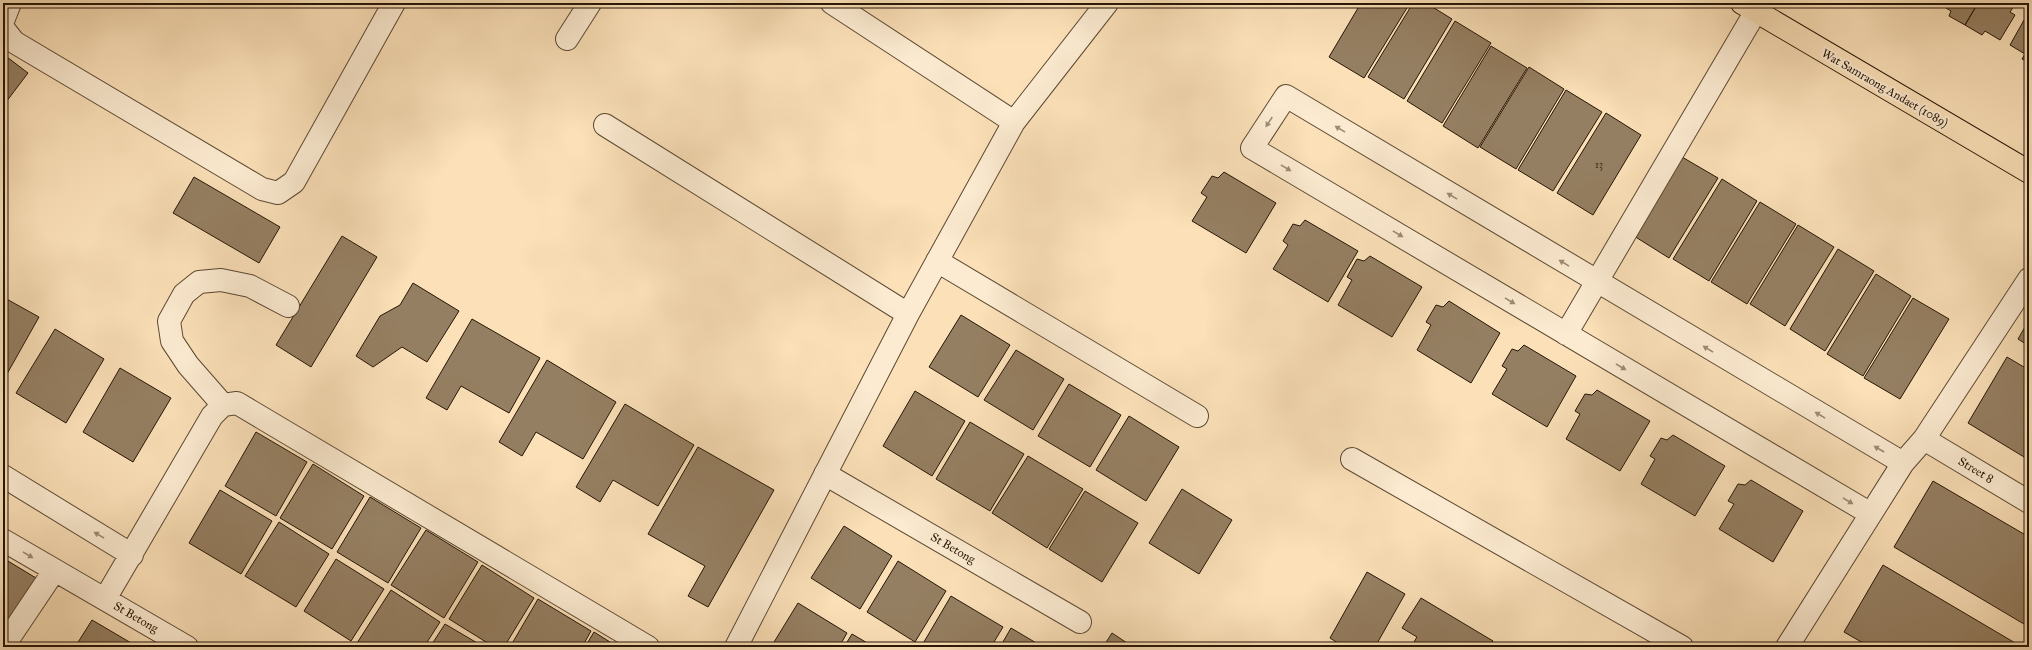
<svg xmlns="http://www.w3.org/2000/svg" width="2032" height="650" viewBox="0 0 2032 650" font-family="'IM FELL Great Primer',serif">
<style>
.building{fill:#957f62;stroke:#261605}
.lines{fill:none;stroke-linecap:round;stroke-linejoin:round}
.minor-casing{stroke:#5b4832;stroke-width:24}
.major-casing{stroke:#261605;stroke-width:24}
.minor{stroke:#fcebd1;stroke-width:22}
.major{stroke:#fbe0b8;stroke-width:22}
.oneway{fill:#9c8b75}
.labels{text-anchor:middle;stroke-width:4;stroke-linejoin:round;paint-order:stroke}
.number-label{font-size:10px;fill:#42301c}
.street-label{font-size:12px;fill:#261605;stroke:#fcebd1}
</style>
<rect width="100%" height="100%" fill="#fbe0b8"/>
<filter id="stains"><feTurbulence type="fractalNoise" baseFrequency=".005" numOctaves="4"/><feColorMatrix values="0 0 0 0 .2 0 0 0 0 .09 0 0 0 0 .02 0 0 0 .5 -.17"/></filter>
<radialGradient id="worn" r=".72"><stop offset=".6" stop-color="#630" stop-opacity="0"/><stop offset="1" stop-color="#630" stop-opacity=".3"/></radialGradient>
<path class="building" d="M1361 3H1410L1364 78 1329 57Z
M1413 3H1426L1452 19 1404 99 1368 77Z
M1938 3H1978L1965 25 1949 16 1951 11Z
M1978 3H2016L2010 12 2015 15 2000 40 1985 31 1982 35 1965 25Z
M2024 20 2029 22V62L2022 59 2025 54 2010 45Z
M1455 21 1491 43 1442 123 1407 101Z
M1491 46 1527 68 1478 148 1443 126Z
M3 54 28 73 3 106Z
M1529 67 1564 89 1516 169 1480 147Z
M1566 90 1602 112 1553 191 1518 170Z
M1606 113 1641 135 1593 215 1557 193Z
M1682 157 1718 178 1669 258 1634 236Z
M1224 172 1276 203 1246 253 1192 221 1207 197 1201 193 1212 176 1218 178Z
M194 177 280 227 259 263 173 213Z
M1722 179 1757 201 1709 281 1673 259Z
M1760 202 1796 224 1747 304 1711 282Z
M1305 220 1358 251 1328 302 1273 269 1288 245 1283 241 1293 224 1300 226Z
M1798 225 1834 247 1785 326 1750 304Z
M342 236 377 257 311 367 276 345Z
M1838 249 1874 271 1825 351 1790 329Z
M1370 256 1422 287 1392 337 1338 305 1352 280 1347 277 1357 259 1364 261Z
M1876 274 1911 296 1863 376 1827 354Z
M413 283 459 311 427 362 402 347 373 367 356 356 380 316 400 305Z
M3 297 39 317 3 381Z
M1913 298 1949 319 1900 399 1864 378Z
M1449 301 1500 333 1471 383 1417 350 1431 325 1426 322 1436 305 1443 307Z
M961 315 1010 345 978 397 929 367Z
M472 319 540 358 509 413 461 386 447 410 426 398Z
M2029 320V346L2018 339Z
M55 329 104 359 66 423 16 393Z
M1524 345 1576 376 1547 427 1492 394 1507 369 1502 366 1512 349 1518 351Z
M1016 350 1064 379 1033 430 984 400Z
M2007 357 2029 370V460L1968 423Z
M547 360 616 402 583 459 536 432 522 456 499 442Z
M120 368 171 398 133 462 83 432Z
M1069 384 1121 415 1090 467 1038 436Z
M1597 390 1650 421 1620 471 1566 439 1580 414 1575 411 1585 394 1592 395Z
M915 391 965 421 932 476 883 446Z
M625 404 694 445 658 506 613 480 600 502 576 487Z
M1129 416 1179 447 1146 501 1096 470Z
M970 422 1024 454 990 511 936 479Z
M256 432 307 462 276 516 225 486Z
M1673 435 1725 466 1695 516 1641 484 1655 459 1650 456 1661 438 1667 440Z
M698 447 774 490 708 607 688 596 705 566 648 534Z
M1028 456 1083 489 1047 548 992 513Z
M313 464 364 496 332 549 280 518Z
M1751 480 1803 511 1773 562 1719 529 1734 504 1728 501 1738 484 1745 485Z
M1933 481 2029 537V627L1894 547Z
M1182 489 1232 520 1199 574 1149 543Z
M220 490 272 521 241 574 189 543Z
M1085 491 1138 523 1102 582 1049 549Z
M370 497 421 528 388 583 337 552Z
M279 522 329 554 296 607 245 576Z
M844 526 892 556 860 609 811 578Z
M426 530 478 562 444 618 391 585Z
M3 558 36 578 3 634Z
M336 559 384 589 351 641 304 611Z
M898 561 946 591 915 642 867 612Z
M482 565 534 598 504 647H494L449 619Z
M1883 565 2022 647H1870L1844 632Z
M1367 572 1405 594 1375 647H1344L1330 638Z
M391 590 440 622 424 647H363L357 643Z
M951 596 1003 627 991 647H921Z
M1421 598 1493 641 1489 647H1411L1417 637 1402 628Z
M538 599 591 631 582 647H510Z
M798 603 847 633 839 647H771Z
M92 620 138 647H75Z
M445 624 484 647H430Z
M1011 628 1043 647H1000Z
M594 632 618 647H585Z
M1112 633 1133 647H1103Z
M852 634 874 647H844Z"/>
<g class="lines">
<defs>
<path id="minor" d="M832 3 1014 122
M3 21 10 3
M3 28 14 42 262 189 278 193 294 182 394 3
M567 39 590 3
M605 125 908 314
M937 261 1197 416
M1566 334 1756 11
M223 405 188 365 172 341 169 321 184 294 199 282 221 280 250 286 288 306
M1924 439 2029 502
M1352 459 1682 647
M825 474 1080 622
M3 476 132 555
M1871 514 1252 148 1286 96 1903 463
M3 540 187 647
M105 599 212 416 223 405 237 403 648 647
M3 647 54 571
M736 647 908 314 1014 122 1107 3
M1787 647 1903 463 1924 439 2029 279"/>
<path id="major" d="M1742 3 2029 172"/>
</defs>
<use href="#minor" class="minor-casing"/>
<use href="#major" class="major-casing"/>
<use href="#minor" class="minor"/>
<use href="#major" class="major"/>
</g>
<defs><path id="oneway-solid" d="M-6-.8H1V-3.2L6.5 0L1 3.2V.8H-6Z"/></defs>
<g class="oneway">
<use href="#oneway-solid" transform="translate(1269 122) rotate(123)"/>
<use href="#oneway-solid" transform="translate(1340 129) rotate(-149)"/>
<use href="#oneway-solid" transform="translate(1286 168) rotate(31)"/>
<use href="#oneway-solid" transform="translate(1452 196) rotate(-149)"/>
<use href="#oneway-solid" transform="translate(1398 234) rotate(31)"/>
<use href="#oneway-solid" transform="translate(1564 263) rotate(-149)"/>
<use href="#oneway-solid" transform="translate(1510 301) rotate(31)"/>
<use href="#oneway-solid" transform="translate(1708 349) rotate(-149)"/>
<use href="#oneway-solid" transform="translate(1621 367) rotate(31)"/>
<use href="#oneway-solid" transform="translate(1820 415) rotate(-149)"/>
<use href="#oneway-solid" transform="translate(1879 449) rotate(-150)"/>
<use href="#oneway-solid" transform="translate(1848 501) rotate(31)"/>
<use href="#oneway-solid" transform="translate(99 535) rotate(-149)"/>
<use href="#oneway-solid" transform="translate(28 555) rotate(31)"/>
</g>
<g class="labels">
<g class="number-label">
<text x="1599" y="168">13</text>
</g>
<g class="street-label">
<text transform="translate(1885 88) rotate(30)" y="4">Wat Samraong Andaet (1089)</text>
<text transform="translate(1976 470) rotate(31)" y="4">Street 8</text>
<text transform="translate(953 548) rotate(30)" y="4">St Betong</text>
<text transform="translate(136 617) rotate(30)" y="4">St Betong</text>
</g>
</g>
<rect width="2032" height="650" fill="none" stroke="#fbe0b8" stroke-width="16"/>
<rect x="4" y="4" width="2024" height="642" fill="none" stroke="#261605" stroke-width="2"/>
<rect x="8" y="8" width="2016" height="634" fill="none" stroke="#261605"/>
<rect width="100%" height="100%" filter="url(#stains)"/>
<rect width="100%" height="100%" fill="url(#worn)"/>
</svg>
